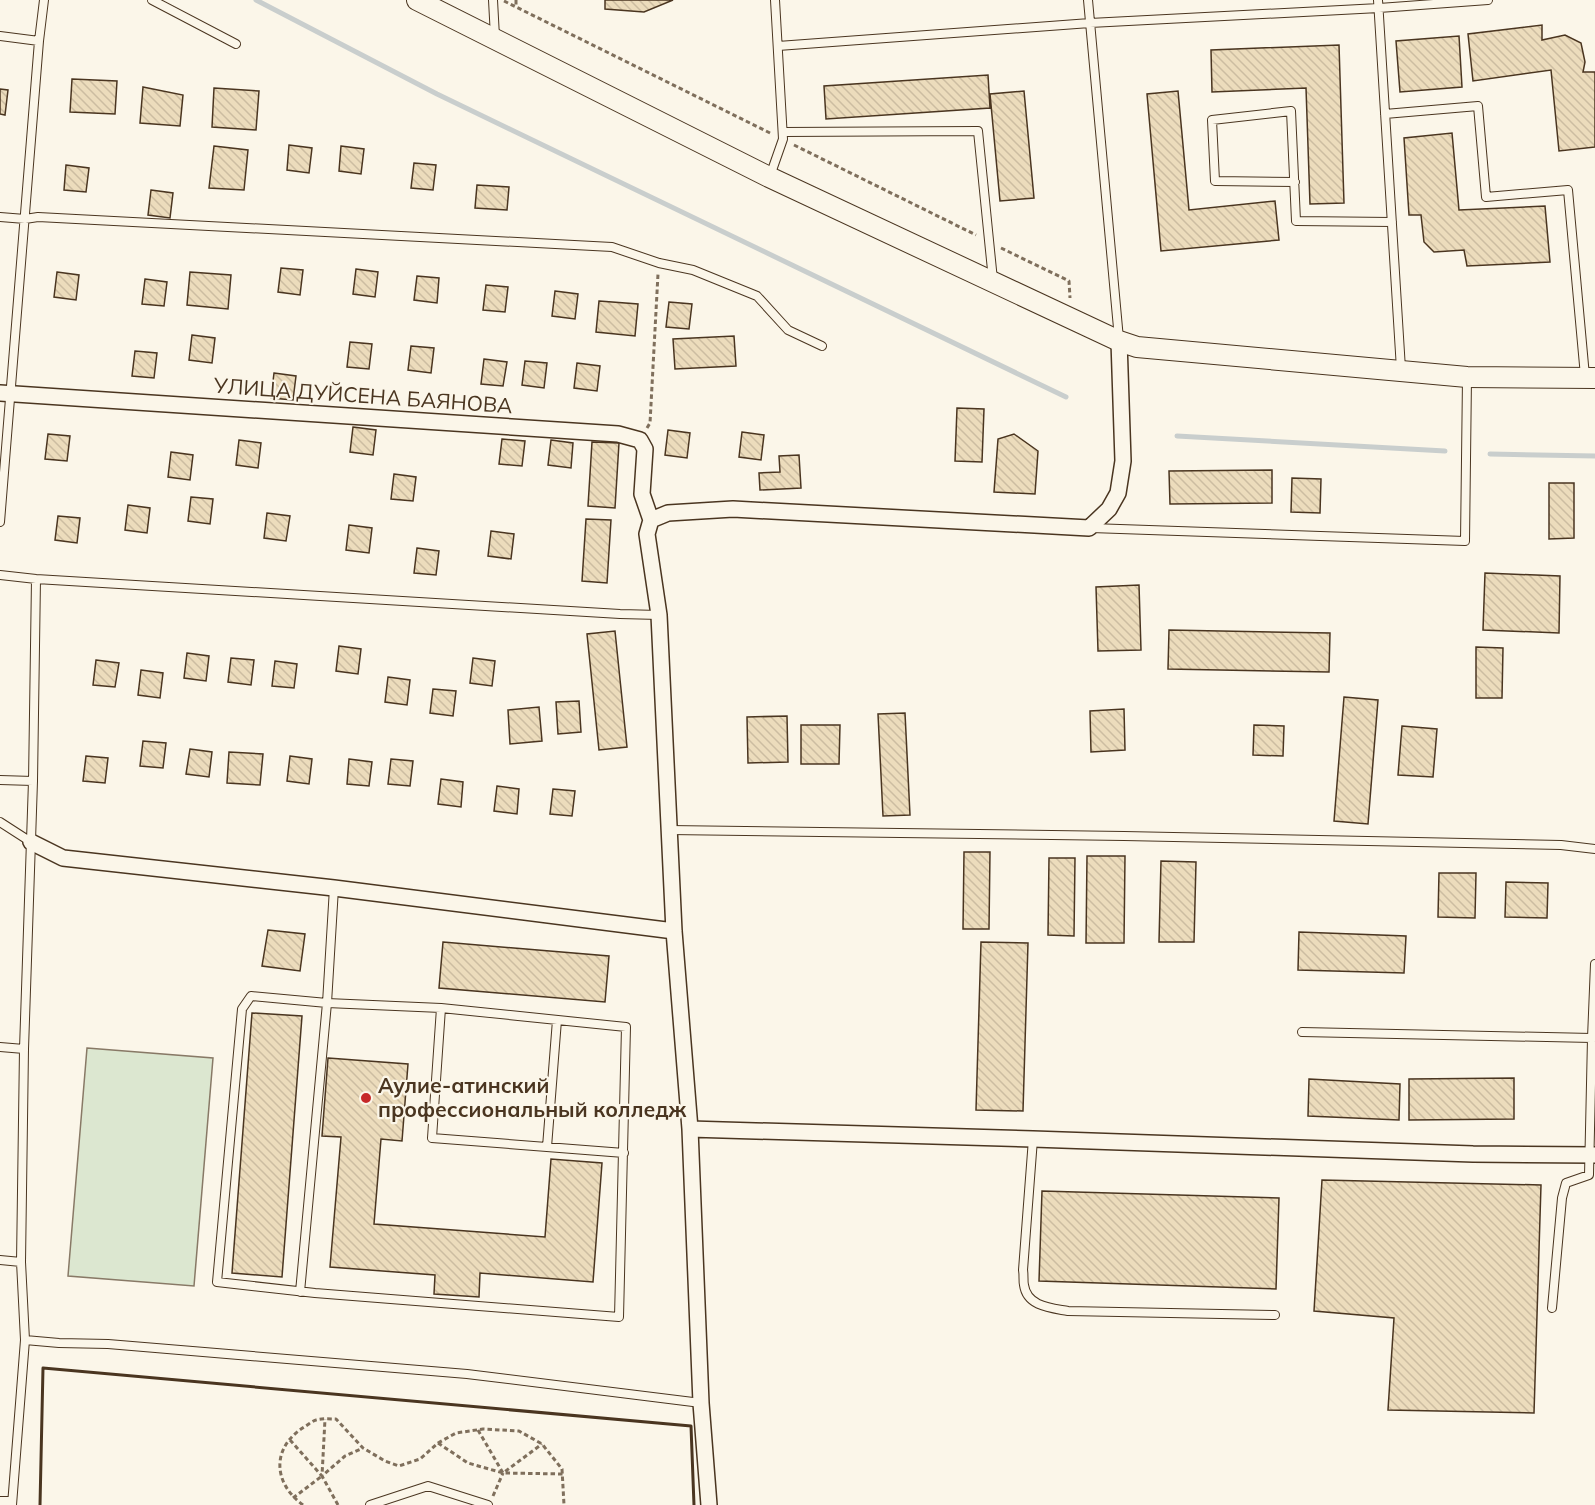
<svg xmlns="http://www.w3.org/2000/svg" width="1595" height="1505" viewBox="0 0 1595 1505" font-family="Mulish,sans-serif">
<style>
.grass{fill:#dce7d0;stroke:#887966;stroke-width:1.5}
.lines{fill:none;stroke-linecap:round;stroke-linejoin:round}
.stream{stroke:#c9cecd;stroke-width:5}
.building{fill:url(#building-back-hatch);stroke:#4a3520;stroke-width:1.5}
.service-casing{stroke:#4a3520;stroke-width:10}
.minor-casing{stroke:#4a3520;stroke-width:18}
.tertiary-casing{stroke:#4a3520;stroke-width:22}
.path{stroke:#7f6f5c;stroke-width:3;stroke-dasharray:4.5 3;stroke-linecap:butt}
.service{stroke:#fbf6e9;stroke-width:8}
.minor{stroke:#fbf6e9;stroke-width:15}
.tertiary{stroke:#fbf6e9;stroke-width:20}
.wall{stroke:#4a3520;stroke-width:3}
.poi-dot{fill:#c62828;stroke:#fbf6e9;stroke-width:2}
.labels{text-anchor:middle;stroke-width:4.5;stroke-linejoin:round;paint-order:stroke}
.street-label{font-size:21px;fill:#4a3520;stroke:#fbf6e9}
.poi-label{font-size:21px;font-weight:bold;fill:#4a3520;stroke:#fbf6e9;text-anchor:start}
</style>
<defs>
<pattern id="building-back-hatch" width="6" height="6" patternUnits="userSpaceOnUse" patternTransform="scale(1.5)"><rect width="6" height="6" fill="#ecdcbc"/><path d="M-1 5l2 2M0 0l6 6M5-1l2 2" fill="none" stroke="#ccbda1"/></pattern>
</defs>
<rect width="100%" height="100%" fill="#fbf6e9"/>
<path class="grass" d="M87 1048 213 1058 194 1286 68 1276Z"/>
<g class="lines">
<path class="stream" d="M256 0 437 94 1066 397
M1177 436 1445 451
M1490 454 1595 456"/>
</g>
<path class="building" d="M605 0H673L644 12 605 9Z
M1542 25V40L1565 35 1581 43 1585 62 1583 72H1595V147L1559 151 1551 70 1473 81 1468 34Z
M1459 36 1462 87 1400 92 1396 41Z
M1339 45 1344 203 1310 204 1306 88 1212 92 1211 50Z
M988 75 990 108 826 119 824 86Z
M72 79 117 81 115 114 70 112Z
M143 87 183 95 180 126 140 123Z
M214 88 259 91 256 130 212 127Z
M0 89 8 90 5 115 0 114Z
M1024 91 1034 198 1000 201 990 94Z
M1178 91 1189 210 1275 201 1279 240 1161 251 1147 94Z
M1452 133 1459 210 1545 206 1550 262 1467 266 1464 250 1434 252 1424 242 1421 215H1409L1404 138Z
M289 145 312 148 309 173 287 170Z
M214 146 248 150 244 190 209 188Z
M341 146 364 149 361 174 339 171Z
M414 163 436 165 433 190 411 188Z
M66 165 89 168 86 192 64 190Z
M477 185 509 187 507 210 475 208Z
M151 190 173 193 170 218 148 215Z
M281 268 303 270 300 295 278 292Z
M356 269 378 272 375 297 353 294Z
M57 272 79 275 76 300 54 297Z
M190 272 231 275 228 309 187 305Z
M417 276 439 278 437 303 414 300Z
M145 279 167 282 164 306 142 304Z
M486 285 508 287 505 312 483 310Z
M555 291 578 294 575 319 552 316Z
M599 301 638 304 635 336 596 332Z
M669 302 692 304 689 329 666 327Z
M192 335 215 338 212 363 189 360Z
M734 336 736 366 675 369 673 339Z
M350 342 372 344 369 369 347 367Z
M411 346 434 348 431 373 408 370Z
M135 351 157 353 154 378 132 376Z
M484 359 507 362 503 386 481 384Z
M525 361 547 363 544 388 522 385Z
M577 363 600 366 597 391 574 388Z
M274 373 296 376 293 400 271 398Z
M957 408 984 409 982 462 955 461Z
M353 427 376 430 373 455 350 452Z
M668 430 690 433 687 458 665 455Z
M742 432 764 435 761 460 739 457Z
M48 434 70 436 67 461 45 459Z
M1014 434 1038 451 1035 494 994 492 998 439Z
M502 439 525 441 522 466 499 464Z
M239 440 261 443 258 468 236 465Z
M551 440 573 443 571 468 548 465Z
M592 442 619 443 615 508 588 506Z
M171 452 193 455 190 480 168 477Z
M799 455 801 488 760 490 759 473 780 472 779 456Z
M1272 470V503L1170 504 1169 471Z
M394 474 416 477 413 501 391 499Z
M1292 478 1321 479 1320 513 1291 512Z
M1549 483H1574V538L1549 539Z
M191 497 213 499 210 524 188 521Z
M128 505 150 508 147 533 125 530Z
M267 513 290 516 286 541 264 538Z
M58 516 80 518 77 543 55 540Z
M586 519 611 520 607 583 582 581Z
M349 525 372 528 369 553 346 550Z
M491 531 514 534 511 559 488 556Z
M417 548 439 551 436 575 414 573Z
M1485 573 1560 576 1559 633 1483 630Z
M1139 585 1141 650 1098 651 1096 587Z
M1169 630 1330 633 1329 672 1168 669Z
M615 631 627 747 599 750 587 634Z
M339 646 361 649 358 674 336 671Z
M1476 647 1503 648 1502 698H1476Z
M187 653 209 656 206 681 184 678Z
M231 658 254 660 251 685 228 682Z
M473 658 495 661 492 686 470 683Z
M96 660 119 663 115 687 93 685Z
M275 661 297 664 294 688 272 686Z
M141 670 163 673 160 698 138 695Z
M388 677 410 680 407 705 385 702Z
M433 689 456 691 453 716 430 713Z
M1344 697 1378 700 1368 824 1334 821Z
M579 701 581 732 558 734 556 702Z
M539 707 542 741 510 744 508 710Z
M1124 709 1125 750 1091 752 1090 711Z
M905 713 910 815 883 816 878 714Z
M787 716 788 762 748 763 747 717Z
M801 725H840L839 764H801Z
M1254 725 1284 726 1283 756 1253 755Z
M1402 726 1437 729 1433 777 1398 775Z
M143 741 166 743 163 768 140 766Z
M190 749 212 752 209 777 186 774Z
M229 752 263 754 260 785 227 783Z
M86 756 108 758 105 783 83 781Z
M290 756 312 759 309 784 287 781Z
M349 759 372 762 369 786 347 784Z
M391 759 413 761 410 786 388 784Z
M441 779 463 782 461 807 438 804Z
M497 786 519 789 517 814 494 811Z
M553 789 575 791 572 816 550 814Z
M964 852H990L989 929H963Z
M1087 856H1125L1124 943H1086Z
M1049 858H1075L1074 936 1048 935Z
M1161 861 1196 862 1194 942H1159Z
M1439 873H1476L1475 918 1438 917Z
M1506 882 1548 883 1547 918 1505 917Z
M268 930 305 934 300 971 262 966Z
M1299 932 1406 936 1404 973 1298 970Z
M443 942 609 956 605 1002 439 988Z
M981 942 1028 943 1023 1111 976 1110Z
M252 1013 302 1016 282 1277 232 1273Z
M328 1058 408 1064 402 1141 381 1139 374 1224 545 1237 551 1159 602 1163 593 1282 480 1273 479 1297 434 1294 435 1275 330 1267 341 1137 322 1136Z
M1514 1078V1119L1409 1120V1079Z
M1309 1079 1400 1084 1399 1120 1308 1116Z
M1322 1180 1541 1185 1534 1413 1388 1410 1394 1318 1314 1311Z
M1042 1191 1279 1198 1276 1289 1039 1281Z"/>
<g class="lines">
<defs>
<path id="service" d="M152 0 236 44
M493 0 495 37
M1088 0 1119 339
M1378 0 1401 369
M0 36 39 41 0 522
M39 41 44 0
M778 46 1090 23 1379 8 1488 0
M1385 114 1478 106 1486 197 1568 190 1585 376
M783 132 978 131 993 280
M770 176 783 139 775 0
M1295 182 1215 181 1212 120 1291 111 1296 221 1392 222
M0 217 25 219 38 217 612 247 659 263 693 270 757 296 788 330 822 346
M1091 528 1465 541 1467 378
M0 575 36 579 620 614 659 615
M0 780 33 781
M0 822 31 842
M669 830 1124 836 1561 845 1595 849
M441 1008 432 1138 624 1153
M1302 1032 1592 1038 1589 1175 1566 1183 1562 1198 1552 1308
M1592 1038 1595 964
M0 1047 24 1049 33 781 36 579
M1033 1139 1023 1270C1024 1275 1023 1281 1024 1285 1027 1307 1052 1308 1068 1311L1275 1315
M547 1147 557 1020
M0 1260 21 1262 25 1340 59 1343 108 1344 467 1374 701 1403
M21 1262 24 1049
M300 1292 327 1003 441 1008 626 1027 619 1317 315 1293 217 1282 242 1009 251 996 327 1003 334 888
M0 1501H12
M12 1505 25 1340
M370 1505 428 1486 488 1505"/>
<path id="minor" d="M0 393 618 434 640 440 645 449 642 494 651 520
M31 842 63 858 334 888 674 931
M690 1129 1033 1139 1473 1154 1595 1155
M709 1505 701 1403 690 1129 674 931 659 615 647 534 651 520 668 513 733 509 1089 528 1109 509 1118 493 1123 461 1119 341"/>
<path id="tertiary" d="M417 0 769 177 1119 341 1137 347 1467 377 1595 378"/>
</defs>
<use href="#service" class="service-casing"/>
<use href="#minor" class="minor-casing"/>
<use href="#tertiary" class="tertiary-casing"/>
<path class="path" d="M516 0V7
M504 1 772 134
M794 145 976 235
M1001 248 1069 281 1070 298
M647 428 650 423 658 274
M478 1430 503 1473 542 1444
M290 1440 322 1476 325 1419
M438 1443 468 1463 503 1473 563 1474
M493 1496 503 1473
M293 1498 322 1476
M303 1505C273 1483 271 1448 304 1427 308 1425 312 1421 316 1420 322 1418 330 1419 336 1419L363 1448 385 1461 399 1466 420 1459 438 1443 456 1433 483 1429 519 1431 542 1444 562 1469 564 1505
M338 1505 322 1476 345 1456 363 1448"/>
<use href="#service" class="service"/>
<use href="#minor" class="minor"/>
<use href="#tertiary" class="tertiary"/>
<path class="wall" d="M40 1505 43 1368 691 1426 694 1505"/>
</g>
<circle class="poi-dot" cx="366" cy="1098" r="6"/>
<g class="labels">
<g class="street-label">
<text transform="translate(363 396) rotate(4)" y="7">УЛИЦА ДУЙСЕНА БАЯНОВА</text>
</g>
<g class="poi-label">
<text x="378" y="1093">Аулие-атинский<tspan x="378" dy="24">профессиональный колледж</tspan></text>
</g>
</g>
</svg>
